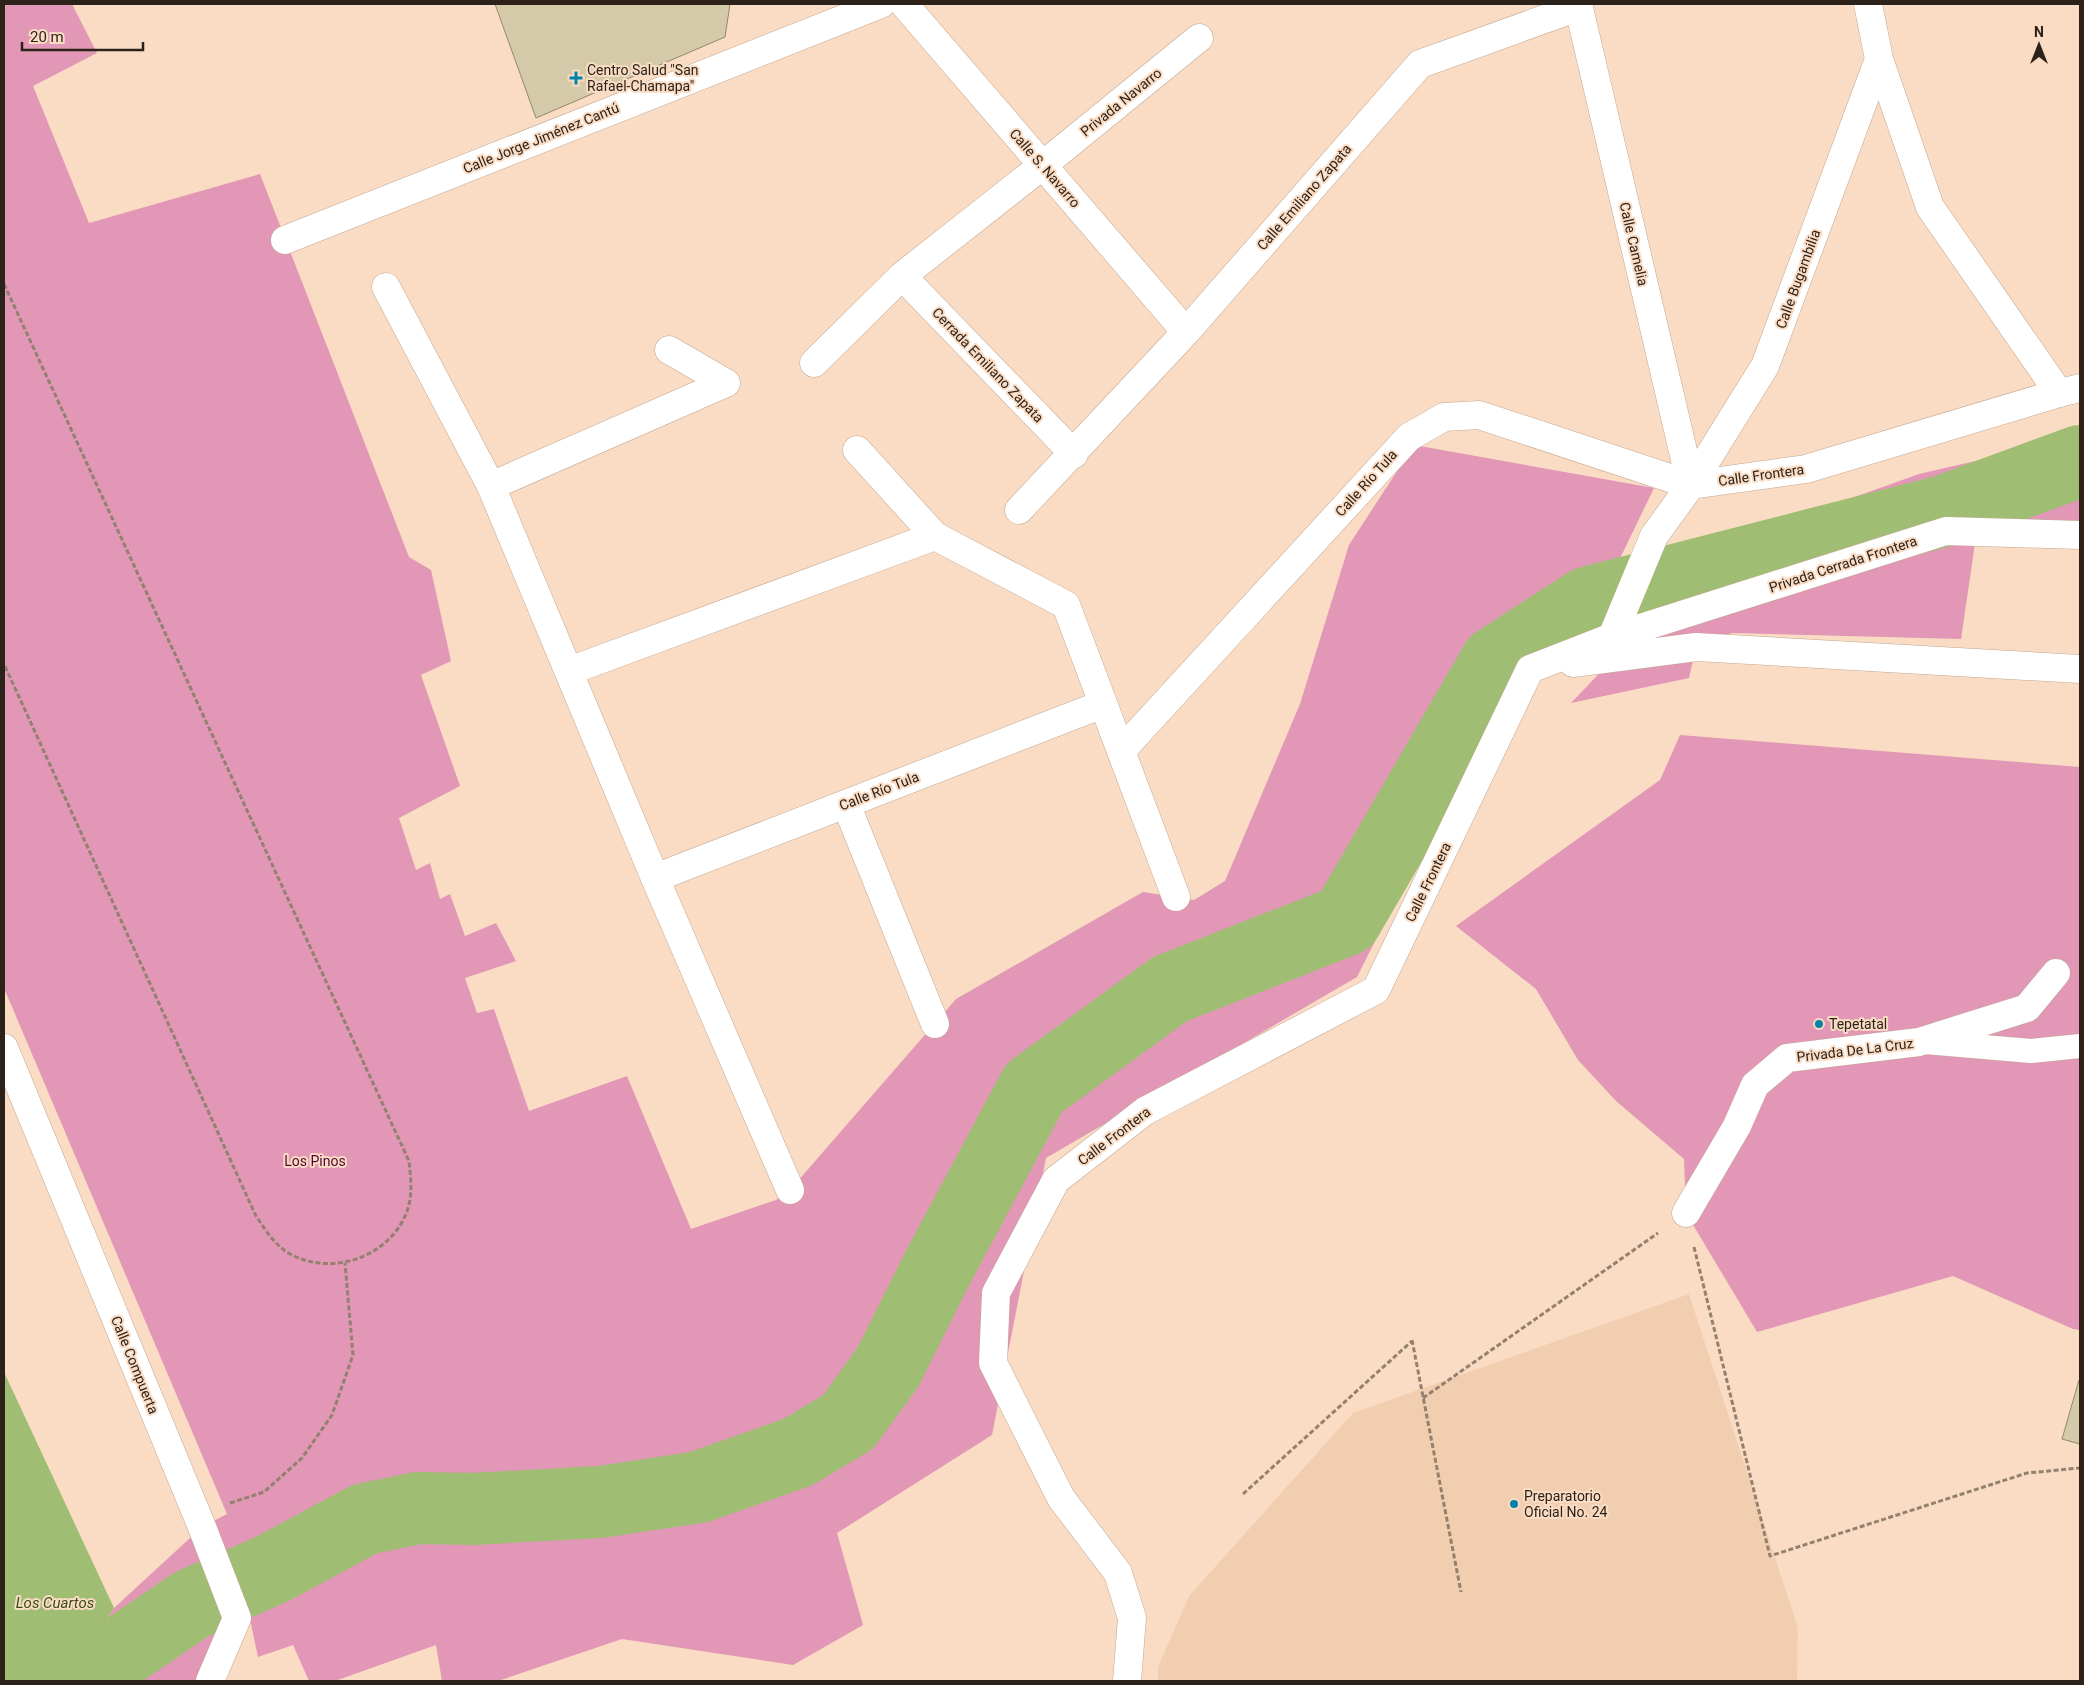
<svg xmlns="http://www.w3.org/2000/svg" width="2084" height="1685" viewBox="0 0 2084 1685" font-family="Roboto,sans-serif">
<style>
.built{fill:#f2ceb1}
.green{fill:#e197b5}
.water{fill:#9fbe73}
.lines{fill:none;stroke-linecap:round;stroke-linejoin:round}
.river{stroke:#9fbe73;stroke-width:72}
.building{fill:#d4caa9;stroke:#93896a}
.service-casing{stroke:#c3a790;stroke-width:25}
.pedestrian-casing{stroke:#c3a790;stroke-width:29}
.minor-casing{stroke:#c3a790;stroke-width:29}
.path{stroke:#94806f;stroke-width:3;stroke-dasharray:5 2.5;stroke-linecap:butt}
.service{stroke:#fff;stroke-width:24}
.pedestrian{stroke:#fff;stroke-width:28}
.minor{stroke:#fff;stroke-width:28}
.poi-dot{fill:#0482a7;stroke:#fadcc4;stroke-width:2}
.labels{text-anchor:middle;stroke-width:4;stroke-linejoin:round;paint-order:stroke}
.poi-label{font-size:14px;fill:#2d221a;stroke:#fadcc4;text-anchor:start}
.street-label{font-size:14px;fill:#2d221a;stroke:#fadcc4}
.park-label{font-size:14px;fill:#4f062e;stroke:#fadcc4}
.water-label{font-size:15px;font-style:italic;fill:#394c17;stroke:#fadcc4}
</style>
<rect width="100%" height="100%" fill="#fadcc4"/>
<path class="built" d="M1689 1294 1798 1628 1797 1681H1158V1667L1189 1596 1353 1413Z"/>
<path class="green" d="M4 4H72L97 53 33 86 89 223 260 174 409 557 431 570 451 661 421 675 460 786 399 818 416 870 430 863 440 899 450 894 465 936 496 923 516 961 465 978 477 1013 494 1009 529 1111 627 1076 691 1229 776 1200 790 1190 956 999 1143 892 1194 900 1225 881 1300 704 1349 545 1414 445 1654 488 1612 575 1662 566 1919 474 2080 437V521L1978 523 1961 639 1732 633 1696 647 1689 678 1571 703 1631 640 1586 635 1504 685 1357 977 1046 1158 992 1435 837 1533 863 1625 793 1665 622 1639 498 1681H442L436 1645 335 1681H309L293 1645 258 1657 248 1610 200 1681H64L114 1608 202 1527 227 1514 4 988Z
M1680 735 2080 767V1330L2073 1329 1953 1276 1757 1332 1686 1213 1684 1159 1616 1101 1578 1060 1536 989 1456 926 1660 780Z"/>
<path class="water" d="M4 1372 114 1608 64 1681H4Z"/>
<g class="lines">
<path class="river" d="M97 1681 108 1661 192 1604 272 1569 365 1519 418 1508 472 1509 600 1502 699 1487 798 1452 848 1422 888 1367 937 1269 1034 1088 1170 989 1346 920 1496 662 1589 602 1944 511 2080 461"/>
</g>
<path class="building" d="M495 4H730L725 37 536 118Z
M2079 1380 2080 1381V1444L2062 1439Z"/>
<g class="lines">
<defs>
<path id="service" d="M1925 1042 2031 1051 2080 1046"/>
<path id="pedestrian" d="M1691 485 1806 469 2059 393 2080 388
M1686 1213 1737 1126 1755 1085 1787 1058 1919 1042 2027 1008 2056 973"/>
<path id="minor" d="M904 4 1186 332
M1578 4 1691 485
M1868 4 1879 59 1930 207 2059 393
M285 240 881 4
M902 276 1074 454
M386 287 491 486 655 878 790 1190
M669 350 726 383
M814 363 902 276 1043 165 1199 38
M857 450 935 536 1066 605 1176 897
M491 486 726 383
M1019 510 1186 332 1420 64 1578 7
M1612 637 1654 536 1691 485 1765 366 1879 59
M1573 663 1696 647 2080 669
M569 671 935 536
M1122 750 1409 437 1444 417 1479 415 1691 485
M846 804 935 1024
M655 878 1103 704
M4 1048 202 1527 237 1618 210 1681
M1127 1681 1132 1618 1118 1573 1061 1498 993 1363 996 1293 1056 1180 1145 1111 1376 990 1530 669 1612 637 1946 531 2080 535"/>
</defs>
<use href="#service" class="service-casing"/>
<use href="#pedestrian" class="pedestrian-casing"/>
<use href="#minor" class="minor-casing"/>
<path class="path" d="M4 284 409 1161C411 1179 413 1197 406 1214 388 1257 333 1276 292 1255 276 1247 266 1231 256 1216L4 664
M1694 1247 1770 1556 2027 1473 2080 1468
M1412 1340 1461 1592
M1423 1398 1658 1233
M1243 1494 1412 1341
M230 1503 264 1492 302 1458 332 1415 353 1355 345 1263"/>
<use href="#service" class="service"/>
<use href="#pedestrian" class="pedestrian"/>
<use href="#minor" class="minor"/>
</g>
<g class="poi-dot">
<path d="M573.5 70.5h5v5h5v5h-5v5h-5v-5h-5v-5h5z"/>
<circle cx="1819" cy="1024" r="5"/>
<circle cx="1514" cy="1504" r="5"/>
</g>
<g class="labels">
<g class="poi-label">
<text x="587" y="75">Centro Salud "San<tspan x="587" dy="16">Rafael-Chamapa"</tspan></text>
<text x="1829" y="1029">Tepetatal</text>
<text x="1524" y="1501">Preparatorio<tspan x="1524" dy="16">Oficial No. 24</tspan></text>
</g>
<g class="street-label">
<text transform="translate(1121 102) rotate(-39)" y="5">Privada Navarro</text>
<text transform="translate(541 138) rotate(-22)" y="5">Calle Jorge Jiménez Cantú</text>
<text transform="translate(1045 168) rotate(49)" y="5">Calle S. Navarro</text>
<text transform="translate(1304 197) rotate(-49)" y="5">Calle Emiliano Zapata</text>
<text transform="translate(1634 244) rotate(77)" y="5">Calle Camelia</text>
<text transform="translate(1798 279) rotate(-70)" y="5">Calle Bugambilia</text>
<text transform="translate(988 365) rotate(46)" y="5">Cerrada Emiliano Zapata</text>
<text transform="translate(1761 475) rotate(-8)" y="5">Calle Frontera</text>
<text transform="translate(1366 483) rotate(-48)" y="5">Calle Río Tula</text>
<text transform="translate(1843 564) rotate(-18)" y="5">Privada Cerrada Frontera</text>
<text transform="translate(879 791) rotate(-21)" y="5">Calle Río Tula</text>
<text transform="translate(1428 882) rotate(-64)" y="5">Calle Frontera</text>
<text transform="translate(1855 1050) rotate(-7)" y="5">Privada De La Cruz</text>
<text transform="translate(1114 1136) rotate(-37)" y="5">Calle Frontera</text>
<text transform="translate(135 1365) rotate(68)" y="5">Calle Compuerta</text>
</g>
<g class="park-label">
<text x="315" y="1166">Los Pinos</text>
</g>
<g class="water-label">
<text x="55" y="1608">Los Cuartos</text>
</g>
</g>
<rect width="2084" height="1685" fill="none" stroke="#2d221a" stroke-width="10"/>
<g transform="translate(2039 45)" stroke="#fadcc4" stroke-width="4" paint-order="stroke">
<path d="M0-4L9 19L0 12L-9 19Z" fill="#2d221a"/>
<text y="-8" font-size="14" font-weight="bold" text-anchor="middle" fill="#2d221a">N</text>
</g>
<path d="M22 42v8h121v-8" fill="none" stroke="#2d221a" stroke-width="2.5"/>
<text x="30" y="42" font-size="15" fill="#2d221a" stroke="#fadcc4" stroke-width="4" paint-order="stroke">20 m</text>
</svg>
